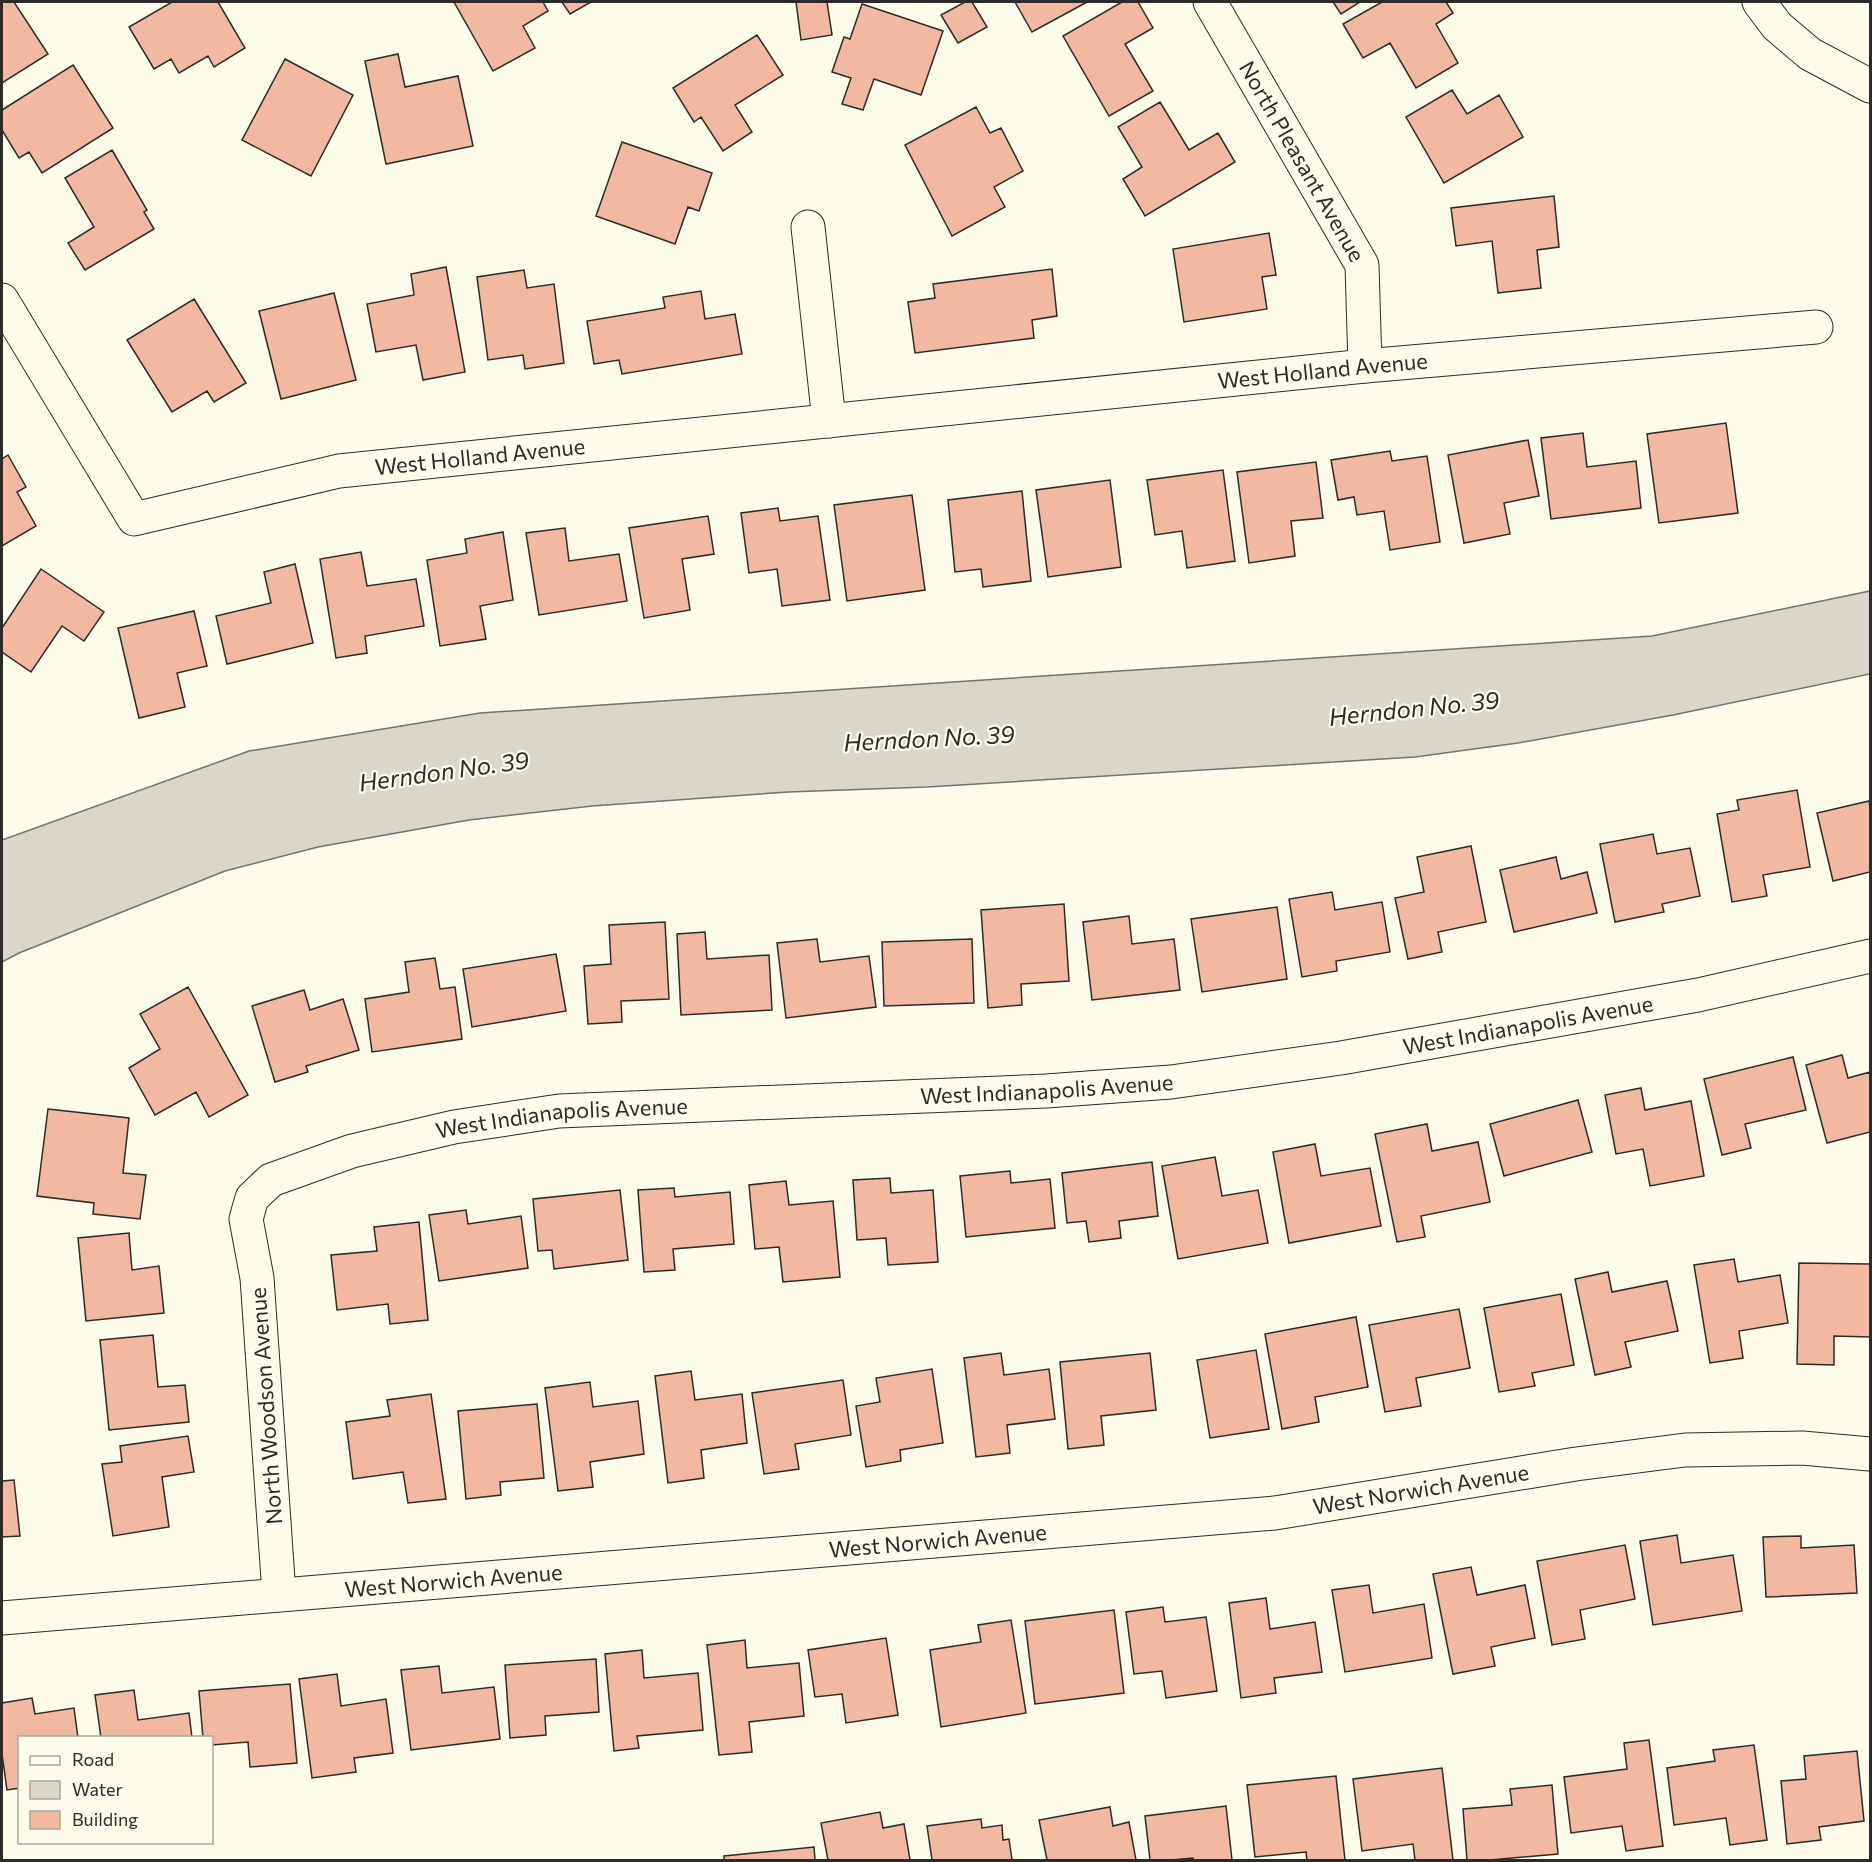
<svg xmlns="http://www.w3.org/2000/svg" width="1872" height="1862" viewBox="0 0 1872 1862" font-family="Commissioner,sans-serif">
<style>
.water{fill:#d8d7c9;stroke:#74746e;stroke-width:1.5}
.building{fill:#f2b8a0;stroke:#2b2b2b;stroke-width:1.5}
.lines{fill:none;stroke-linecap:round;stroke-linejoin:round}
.street-casing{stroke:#2b2b2b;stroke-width:35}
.street{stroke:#fdfbea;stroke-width:33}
.labels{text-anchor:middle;stroke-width:4.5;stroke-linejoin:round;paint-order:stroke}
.street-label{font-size:22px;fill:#2b2b2b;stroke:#fdfbea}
.water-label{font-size:24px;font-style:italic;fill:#2b2b2b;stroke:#fdfbea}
</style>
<rect width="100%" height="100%" fill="#fdfbea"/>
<path class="water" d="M1870 591V674L1673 715 1518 743 1415 757 927 787 788 792 592 806 469 820 318 847 225 871 19 953 2 962V840L249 751 480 713 1652 636Z"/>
<path class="building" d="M2 2H14L48 54 2 83Z
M172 2H218L245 48 214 67 208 56 179 73 171 59 154 69 129 27Z
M454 2H543L548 11 523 26 535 48 493 71Z
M562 2H591L570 14Z
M796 2H827L832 35 801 40Z
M965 2H972L987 27 958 43 941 15Z
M1015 2H1087L1032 32Z
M1122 2H1138L1153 28 1125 44 1153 91 1109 116 1063 36Z
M1333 2H1360L1341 14Z
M1382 2H1446L1453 13 1436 24 1458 63 1416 88 1390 43 1363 58 1343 24Z
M862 4 943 31 921 95 874 79 863 110 842 104 851 78 832 72 844 37 850 39Z
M757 35 783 75 735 105 752 132 723 151 701 117 694 122 673 88Z
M398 54 405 87 458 76 473 146 386 164 365 61Z
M285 59 353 95 311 176 242 140Z
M73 65 113 128 42 173 29 152 19 158 2 130V110Z
M1452 90 1467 114 1499 95 1523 137 1444 183 1406 117Z
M1160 102 1189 150 1218 133 1235 162 1145 216 1123 179 1142 167 1118 127Z
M976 107 990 133 1001 128 1023 171 994 187 1005 207 952 236 905 145Z
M622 142 712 173 699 211 688 207 675 244 596 216Z
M112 150 147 210 144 212 154 229 85 270 68 243 94 227 65 178Z
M1554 196 1559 247 1537 250 1541 288 1498 293 1492 241 1456 246 1451 208Z
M1269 233 1276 275 1262 277 1267 309 1184 322 1173 249Z
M446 267 465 372 423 380 416 345 376 352 367 304 414 295 411 274Z
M1052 269 1057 316 1032 320 1034 338 915 353 908 302 935 298 933 284Z
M524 270 527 288 554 284 564 363 525 369 523 355 488 360 477 277Z
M701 291 705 319 735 314 742 354 622 374 619 360 594 364 587 321 665 308 663 297Z
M334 293 356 380 281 399 259 311Z
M194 299 246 383 214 402 207 391 172 412 127 340Z
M1726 423 1738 513 1659 523 1647 434Z
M1583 433 1587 467 1636 461 1641 508 1551 519 1541 438Z
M1528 440 1539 496 1504 503 1510 534 1464 543 1448 455Z
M1390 451 1392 461 1427 456 1440 542 1390 550 1384 511 1357 515 1354 497 1338 500 1331 460Z
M8 455 26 487 17 492 36 526 2 546V459Z
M1316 462 1323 518 1291 521 1295 556 1249 563 1237 472Z
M1223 470 1235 561 1187 568 1182 531 1155 535 1147 480Z
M1110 480 1121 567 1048 577 1036 490Z
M1022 491 1031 581 983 587 981 569 955 572 948 500Z
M912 495 925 590 847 601 834 505Z
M778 508 780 521 818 516 830 600 782 606 777 569 749 573 741 513Z
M708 516 714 554 682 559 690 610 644 618 629 528Z
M565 528 569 561 619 554 627 601 539 615 526 533Z
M503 532 513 600 480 606 486 639 440 646 427 560 467 553 465 539Z
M361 552 367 586 416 579 424 626 365 636 367 653 336 658 320 559Z
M295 564 313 643 227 664 216 616 271 603 264 572Z
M41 569 104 612 84 641 62 626 31 672 2 652V628Z
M194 611 207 666 177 673 185 707 139 718 118 628Z
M1797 790 1810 867 1763 875 1767 896 1732 902 1717 814 1739 810 1737 800Z
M1869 801 1870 807V872L1833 881 1817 813Z
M1653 834 1657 854 1690 848 1700 896 1662 904 1664 912 1615 922 1600 844Z
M1471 846 1486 922 1438 932 1442 952 1408 959 1395 898 1424 892 1417 857Z
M1556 857 1561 879 1587 872 1597 913 1514 932 1500 870Z
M1332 892 1335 910 1382 902 1390 952 1336 961 1337 971 1302 977 1289 899Z
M1064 904 1069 981 1021 984 1022 1005 988 1008 981 910Z
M1277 907 1287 979 1202 992 1191 919Z
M1129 916 1132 944 1174 939 1180 990 1092 1000 1083 922Z
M665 922 669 999 621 1001 622 1022 588 1024 584 966 611 964 609 925Z
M705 932 707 959 769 955 772 1010 681 1015 677 934Z
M817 939 820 962 869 956 876 1007 786 1018 777 943Z
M972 939 974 1003 884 1006 882 942Z
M556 954 566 1011 472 1027 463 969Z
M435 958 440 989 455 987 462 1039 372 1052 365 999 409 992 405 962Z
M188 987 248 1095 209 1117 196 1092 155 1115 129 1068 160 1049 140 1014Z
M304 990 310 1010 343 999 359 1050 306 1066 308 1072 275 1082 252 1006Z
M1842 1055 1848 1078 1870 1072V1132L1827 1143 1806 1065Z
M1793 1057 1806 1110 1745 1124 1751 1148 1722 1155 1704 1079Z
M1641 1088 1645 1110 1691 1101 1704 1176 1650 1186 1643 1149 1616 1154 1605 1095Z
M1578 1100 1592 1152 1504 1176 1490 1124Z
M48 1109 129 1118 123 1173 146 1175 140 1219 93 1214 94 1203 37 1196Z
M1427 1124 1432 1151 1478 1142 1490 1202 1421 1216 1425 1237 1397 1242 1375 1134Z
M1315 1144 1321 1176 1370 1168 1381 1226 1289 1243 1273 1152Z
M1215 1157 1222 1196 1258 1190 1268 1243 1178 1259 1162 1166Z
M1152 1162 1158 1216 1119 1221 1121 1238 1089 1242 1086 1221 1067 1223 1062 1173Z
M1010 1171 1011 1183 1050 1179 1055 1228 966 1237 960 1176Z
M890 1178 891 1193 933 1190 938 1262 888 1265 886 1238 857 1240 853 1180Z
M786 1181 789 1205 833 1201 840 1277 783 1282 779 1247 755 1249 749 1185Z
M674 1188 675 1197 730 1192 734 1244 673 1249 675 1270 644 1272 638 1190Z
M620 1190 628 1260 554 1269 552 1250 538 1251 533 1199Z
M466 1210 468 1224 521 1216 528 1268 439 1281 429 1215Z
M419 1222 428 1320 390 1324 388 1304 337 1310 331 1255 377 1251 374 1227Z
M129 1233 132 1270 159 1266 164 1313 86 1321 78 1238Z
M1734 1259 1738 1282 1780 1275 1788 1323 1739 1331 1743 1358 1710 1363 1694 1265Z
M1799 1263 1870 1264V1337L1834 1336V1365L1797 1364Z
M1608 1272 1612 1292 1667 1281 1678 1331 1625 1342 1631 1367 1595 1375 1575 1279Z
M1561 1294 1574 1365 1532 1373 1535 1386 1499 1392 1484 1308Z
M1459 1309 1470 1368 1416 1378 1421 1406 1385 1412 1369 1325Z
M1356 1317 1368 1387 1315 1397 1319 1422 1282 1429 1265 1334Z
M153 1335 158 1387 185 1385 189 1422 109 1430 100 1340Z
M1256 1350 1269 1429 1210 1438 1197 1360Z
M1001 1353 1004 1375 1049 1369 1055 1419 1007 1425 1010 1453 976 1457 964 1358Z
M1150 1353 1156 1410 1101 1416 1104 1445 1068 1449 1060 1362Z
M932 1369 943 1443 900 1450 901 1461 866 1467 856 1406 880 1402 876 1378Z
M691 1371 695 1400 742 1394 747 1443 701 1450 704 1478 668 1483 655 1376Z
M843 1380 851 1435 795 1444 799 1469 764 1474 752 1393Z
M590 1382 593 1407 638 1401 644 1454 590 1462 593 1487 558 1491 545 1388Z
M431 1394 446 1499 408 1503 403 1472 353 1479 346 1422 390 1416 387 1400Z
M537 1404 544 1478 500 1482 501 1495 466 1499 458 1411Z
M188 1436 194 1472 162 1477 169 1527 113 1536 102 1464 122 1462 120 1446Z
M14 1480 20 1536 2 1537V1481Z
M1677 1535 1681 1563 1733 1555 1742 1611 1653 1625 1640 1541Z
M1801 1536V1548L1854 1545 1857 1593 1766 1597 1763 1537Z
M1625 1545 1635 1599 1580 1610 1585 1639 1552 1645 1537 1561Z
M1471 1567 1477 1595 1525 1585 1535 1638 1491 1647 1495 1666 1453 1674 1433 1574Z
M1369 1585 1373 1613 1424 1604 1432 1658 1345 1672 1332 1590Z
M1266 1598 1270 1629 1315 1622 1322 1672 1274 1678 1276 1693 1241 1698 1229 1603Z
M1163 1607 1165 1622 1206 1617 1217 1691 1166 1698 1162 1671 1134 1674 1126 1612Z
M1114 1610 1124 1693 1035 1704 1025 1621Z
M1011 1620 1026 1713 941 1727 930 1650 981 1642 978 1625Z
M886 1638 898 1715 846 1723 842 1694 815 1697 808 1650Z
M745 1640 747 1668 799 1663 804 1716 749 1722 752 1752 719 1755 707 1645Z
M642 1650 644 1678 698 1673 703 1730 637 1736 639 1748 614 1751 605 1654Z
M596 1659 599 1712 545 1716 546 1735 510 1738 505 1665Z
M439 1666 442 1693 494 1687 500 1739 411 1750 401 1670Z
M337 1674 341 1706 386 1699 393 1753 354 1758 356 1772 312 1778 299 1679Z
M290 1684 297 1763 250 1767 248 1742 212 1745V1738H203L199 1691Z
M134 1690 138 1720 189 1713 192 1738H101L95 1695Z
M32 1698 35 1714 74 1708 78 1738H20V1788L7 1790 2 1754V1703Z
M1649 1740 1663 1846 1626 1851 1622 1826 1571 1833 1564 1777 1627 1769 1624 1743Z
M1754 1745 1767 1840 1730 1845 1726 1818 1674 1825 1667 1768 1715 1761 1713 1750Z
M1857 1751 1864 1821 1819 1827 1821 1840 1787 1844 1781 1781 1806 1779 1804 1756Z
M1442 1768 1453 1860H1415L1413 1844 1362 1851 1353 1779Z
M1336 1776 1345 1860H1307L1306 1852 1255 1857 1247 1785Z
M1552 1785 1558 1854 1490 1860H1467L1463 1809 1512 1805 1510 1789Z
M1226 1806 1232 1860H1193V1858L1171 1860H1150L1145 1816Z
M1110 1807 1113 1826 1129 1822 1136 1860H1047L1039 1820Z
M880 1812 883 1828 904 1824 910 1860H828L821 1823Z
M981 1819 982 1828 1002 1825 1003 1840 1009 1839 1012 1860H932L927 1826Z
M814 1847 815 1860H724V1856Z"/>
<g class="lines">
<defs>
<g id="street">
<path id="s1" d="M1210 2 1362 265 1365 366"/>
<path d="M1759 2 1777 26 1810 54 1870 86"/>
<path d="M808 227 829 421"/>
<path id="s2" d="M2 300 134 519 339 471 1365 366 1816 327"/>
<path id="s3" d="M279 1594 257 1278 246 1219 252 1198 271 1180 352 1151 454 1127 559 1111 1046 1091 1171 1082 1341 1058 1698 995 1870 956"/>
<path id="s4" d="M2 1618 1275 1513 1576 1464 1685 1450 1802 1448 1870 1454"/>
</g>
</defs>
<use href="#street" class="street-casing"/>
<use href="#street" class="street"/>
</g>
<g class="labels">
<g class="street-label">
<text dy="8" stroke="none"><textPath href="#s1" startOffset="184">North Pleasant Avenue</textPath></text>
<text dy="8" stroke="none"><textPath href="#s2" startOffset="1455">West Holland Avenue</textPath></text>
<text dy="8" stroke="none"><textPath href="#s2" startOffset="608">West Holland Avenue</textPath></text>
<text dy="8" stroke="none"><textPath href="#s3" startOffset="1696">West Indianapolis Avenue</textPath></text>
<text dy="8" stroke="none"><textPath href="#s3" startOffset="1210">West Indianapolis Avenue</textPath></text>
<text dy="8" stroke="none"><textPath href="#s3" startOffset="724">West Indianapolis Avenue</textPath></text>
<text transform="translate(266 1406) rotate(-94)" y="8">North Woodson Avenue</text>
<text dy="8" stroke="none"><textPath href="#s4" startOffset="1425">West Norwich Avenue</textPath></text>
<text dy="8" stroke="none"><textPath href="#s4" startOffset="939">West Norwich Avenue</textPath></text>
<text dy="8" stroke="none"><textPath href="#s4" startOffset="453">West Norwich Avenue</textPath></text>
</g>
<g class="water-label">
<text transform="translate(1414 709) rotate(-6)" y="8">Herndon No. 39</text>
<text transform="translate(929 739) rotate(-3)" y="8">Herndon No. 39</text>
<text transform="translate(444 772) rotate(-8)" y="8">Herndon No. 39</text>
</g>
</g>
<rect width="1872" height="1862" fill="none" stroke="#2b2b2b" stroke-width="6"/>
<rect x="18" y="1736" width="195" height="108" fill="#fdfbea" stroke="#a9a89e" stroke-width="1.5"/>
<rect x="30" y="1756" width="30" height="9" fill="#fdfbea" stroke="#a9a89e" stroke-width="1.5"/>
<text x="72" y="1766" font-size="18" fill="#2b2b2b">Road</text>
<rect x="30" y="1781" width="30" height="18" fill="#d8d7c9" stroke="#a9a89e" stroke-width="1.5"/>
<text x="72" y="1796" font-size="18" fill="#2b2b2b">Water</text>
<rect x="30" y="1811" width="30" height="18" fill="#f2b8a0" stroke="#a9a89e" stroke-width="1.5"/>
<text x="72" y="1826" font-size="18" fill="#2b2b2b">Building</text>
</svg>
